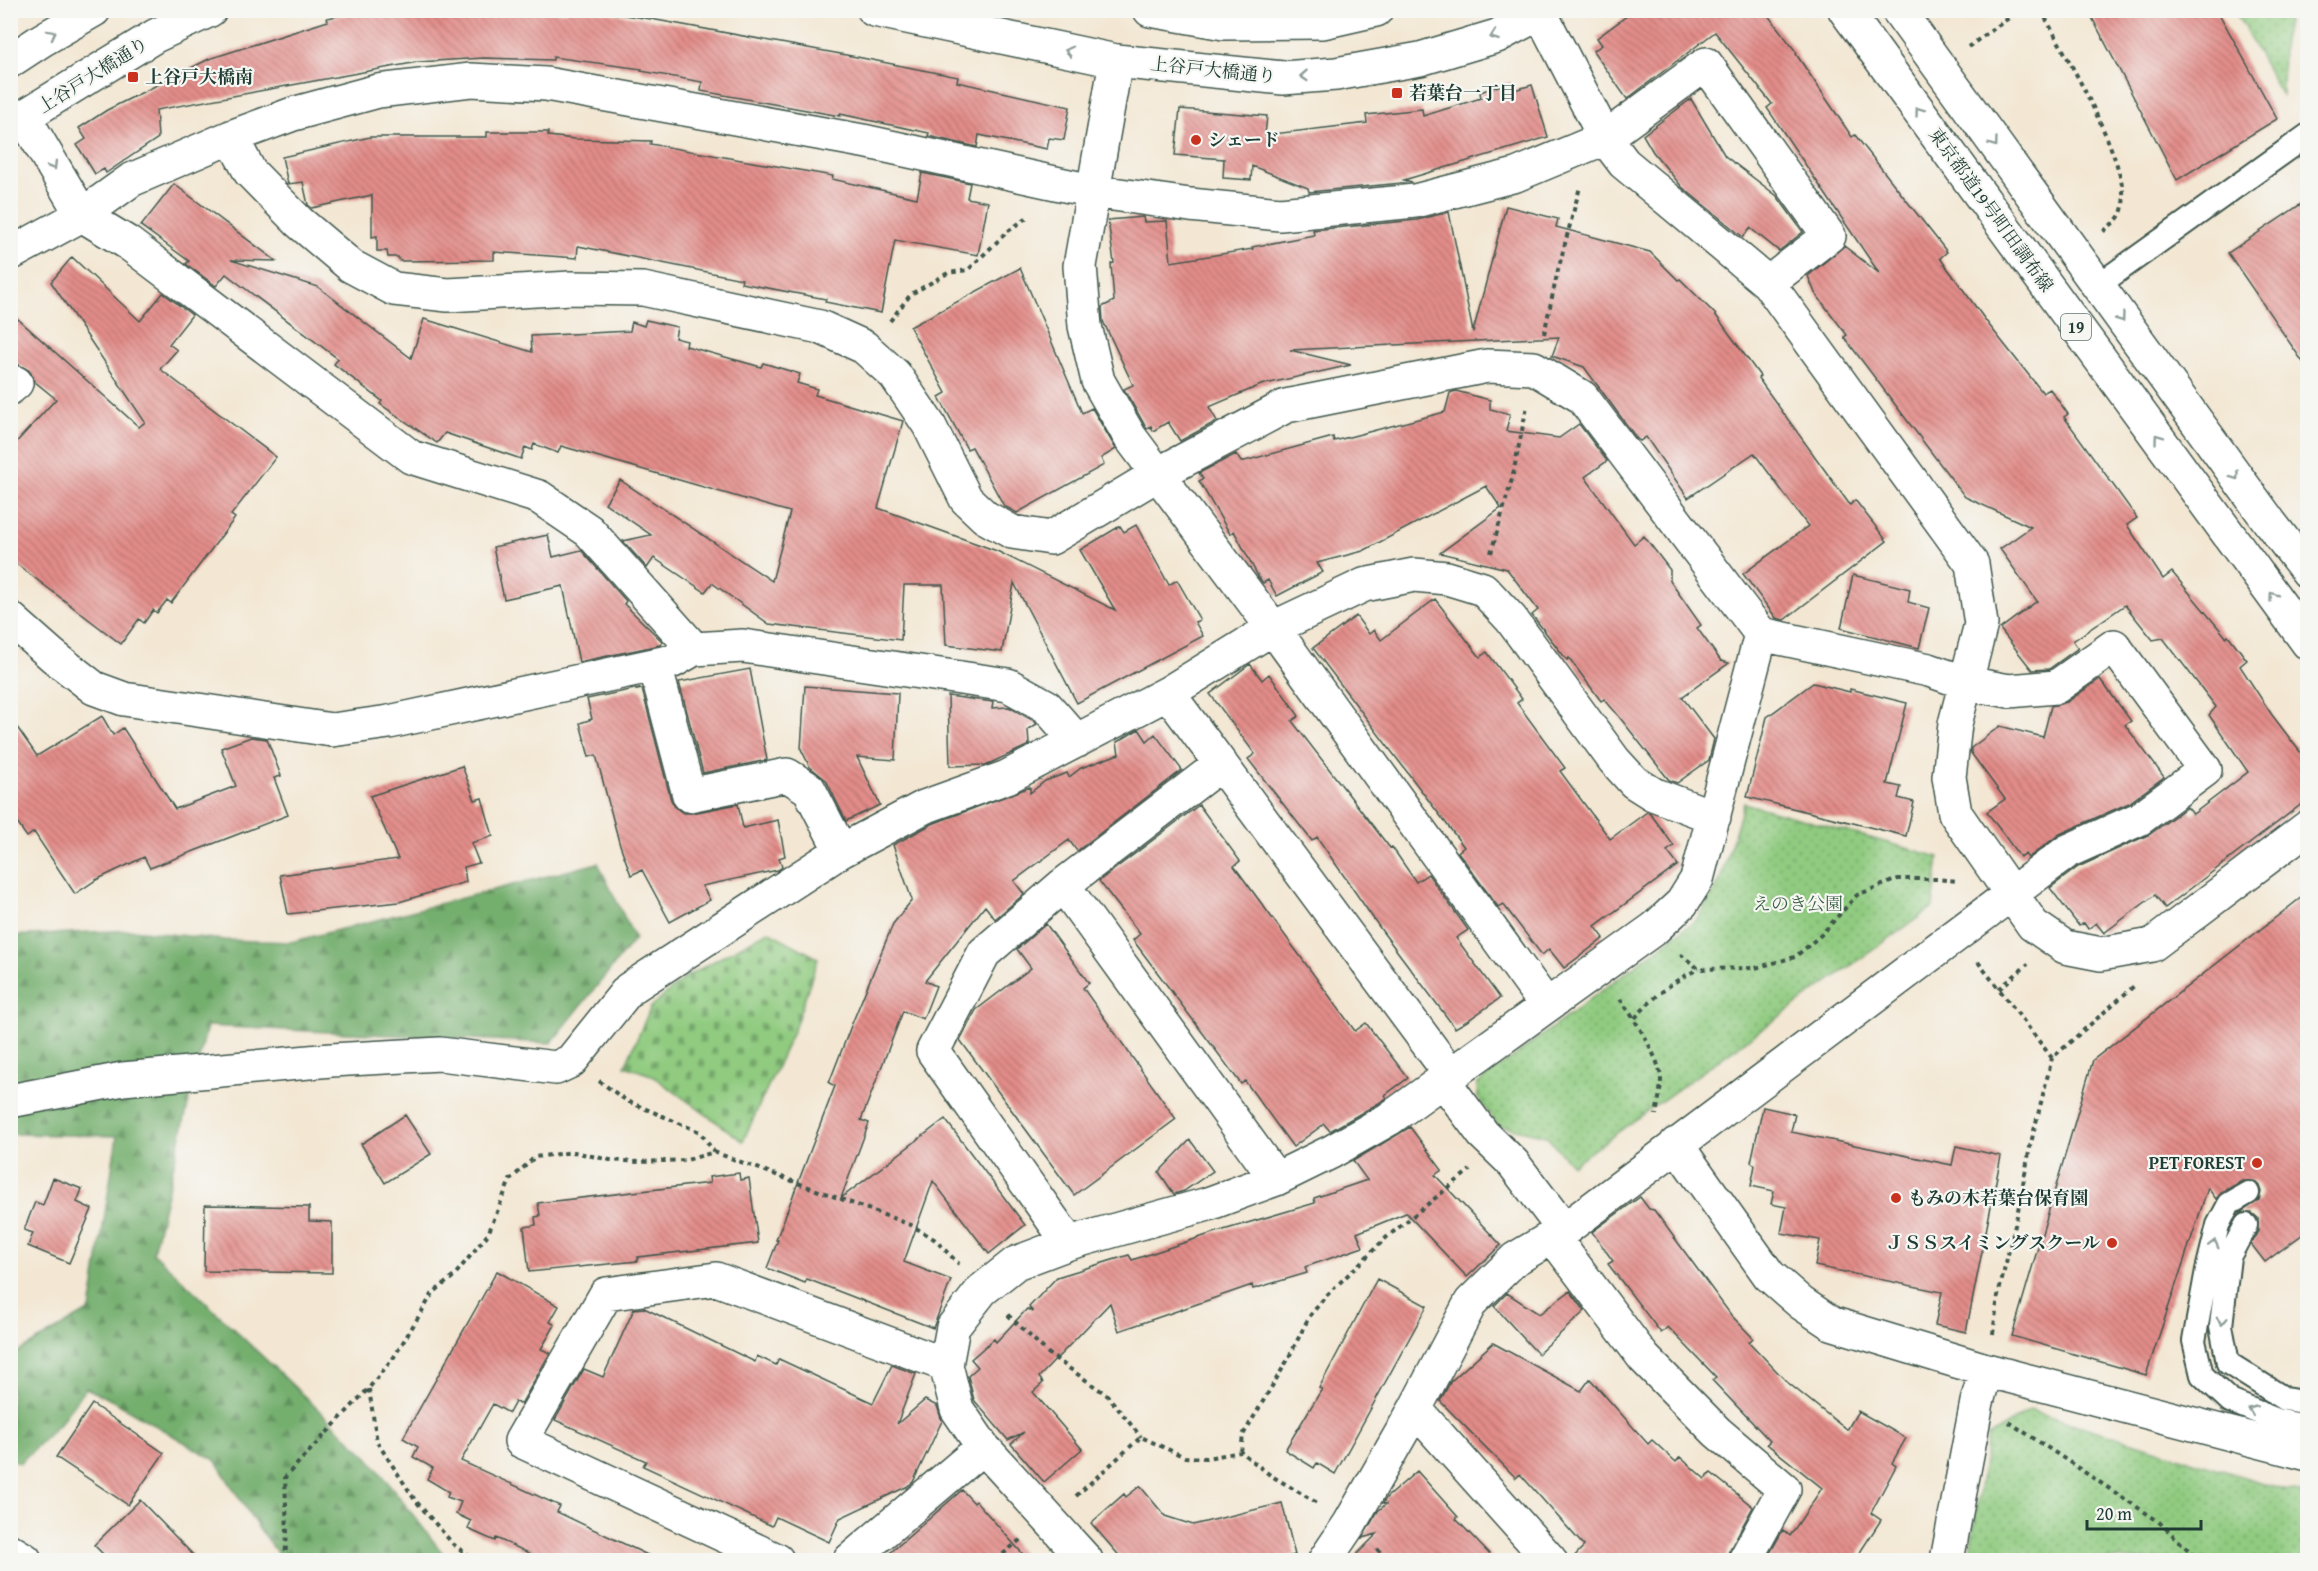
<svg xmlns="http://www.w3.org/2000/svg" width="2318" height="1571" viewBox="0 0 2318 1571" font-family="'Gentium Book Plus','Noto Serif JP',serif">
<style>
.forest{fill:url(#forest-firs);stroke:#4a7651;stroke-width:1.5}
.cemetery{fill:url(#cemetery-stones);stroke:#58845a;stroke-width:1.5}
.park{fill:url(#park-dots);stroke:#58845a;stroke-width:1.5}
.building{fill:url(#building-back-hatch)}
.lines{fill:none;stroke-linecap:round;stroke-linejoin:round}
.service-casing{stroke:#3f564c;stroke-width:26}
.minor-casing{stroke:#3f564c;stroke-width:36}
.tertiary-casing{stroke:#3f564c;stroke-width:36}
.primary-casing{stroke:#3f564c;stroke-width:36}
.path{stroke:#3f564c;stroke-width:4;stroke-dasharray:4.5 4.5;stroke-linecap:butt}
.service{stroke:#fff;stroke-width:22}
.minor{stroke:#fff;stroke-width:33}
.tertiary{stroke:#fff;stroke-width:33}
.primary{stroke:#fff;stroke-width:33}
.oneway{stroke:#8f9e9a}
.poi-dot{fill:#c8321e;stroke:#f6f6f2;stroke-width:2}
.labels{text-anchor:middle;stroke-width:4.5;stroke-linejoin:round;paint-order:stroke}
.shield{fill:#f6f6f2;stroke:#60746d;stroke-width:1.5}
.shield-label{font-size:16px;font-weight:bold;fill:#1f3d34}
.street-label{font-size:18px;fill:#1f3d34;stroke:#f6f6f2}
.poi-label{font-size:18px;font-weight:bold;fill:#1f3d34;stroke:#f6f6f2;text-anchor:start}
.park-label{font-size:18px;fill:#3b6047;stroke:#f6f6f2}
</style>
<defs>
<pattern id="forest-firs" width="22" height="20" patternUnits="userSpaceOnUse" patternTransform="scale(1.5)"><rect width="22" height="20" fill="#74af6e"/><path d="M5 1l3.5 6h-7zM16 11l3.5 6h-7z" fill="#5f905b"/></pattern>
<pattern id="cemetery-stones" width="16" height="16" patternUnits="userSpaceOnUse" patternTransform="scale(1.5)"><rect width="16" height="16" fill="#90cb80"/><path d="M2 7V4a2 2 0 0 1 4 0v3zM10 15v-3a2 2 0 0 1 4 0v3z" fill="#75a66a"/></pattern>
<pattern id="park-dots" width="8" height="8" patternUnits="userSpaceOnUse" patternTransform="scale(1.5)"><rect width="8" height="8" fill="#90cb80"/><path d="M2 2h.1M6 6h.1" fill="none" stroke="#75a66a" stroke-width="1.8" stroke-linecap="round"/></pattern>
<pattern id="building-back-hatch" width="6" height="6" patternUnits="userSpaceOnUse" patternTransform="scale(1.5)"><rect width="6" height="6" fill="#e38c89"/><path d="M-1 5l2 2M0 0l6 6M5-1l2 2" fill="none" stroke="#b77471"/></pattern>
</defs>
<rect width="100%" height="100%" fill="#f6f6f2"/>
<filter id="ink" filterUnits="userSpaceOnUse"><feTurbulence type="fractalNoise" baseFrequency=".0167" numOctaves="2"/><feDisplacementMap in="SourceGraphic" scale="12" xChannelSelector="R" yChannelSelector="G"/><feConvolveMatrix kernelMatrix="1 2 1 2 8 2 1 2 1" color-interpolation-filters="sRGB"/></filter>
<filter id="wash" filterUnits="userSpaceOnUse"><feTurbulence type="fractalNoise" baseFrequency=".008" numOctaves="4" result="noise"/><feDisplacementMap in="SourceGraphic" scale="24" xChannelSelector="R" yChannelSelector="G"/><feGaussianBlur stdDeviation="1.35" result="paint"/><feColorMatrix in="noise" values="0 0 0 0 0 0 0 0 0 0 0 0 0 0 0 0 0 1.4 0 .05"/><feComposite in="paint" operator="in"/></filter>
<g filter="url(#wash)">
<rect width="100%" height="100%" fill="#f3e7d3"/>
<path class="forest" d="M598 863 635 939 551 1043 207 1026 153 1252 369 1458 448 1560H283L259 1529 215 1460 115 1402 86 1388 59 1424 20 1463 11 1461V1356L90 1310 117 1136 11 1134 10 936 133 930 225 940 291 942Z"/>
<path class="cemetery" d="M768 931 818 958 795 1027 743 1141 651 1075 625 1066 651 1007 687 976Z"/>
<path class="park" d="M2235 11H2290L2283 40 2282 96Z
M1744 803 1939 857 1933 907 1572 1165 1546 1136 1498 1125 1478 1098 1477 1084 1697 919 1719 883Z
M2030 1410 2286 1490 2307 1493V1560H1983L1970 1552 1988 1436Z"/>
<g id="blocks">
<path class="building" d="M369 10H389L390 14 452 10 566 12V10H590L651 19 857 57 958 77 957 82 1070 107 1064 140 1049 138 1047 149 979 135 977 147 928 136 929 133 840 114V116L701 91 702 82 641 71 642 69 553 57V60L484 58 418 62 156 110 158 138 106 173 104 169 95 174 77 145 86 139 79 128 107 110 209 59 328 21 327 18Z
M1635 10H1764L1797 53 1796 54 1852 137 1855 135 1947 252 1940 258 1989 325 2043 393 2050 389 2068 414 2064 417 2137 518 2127 525 2163 579 2172 572 2226 637 2228 635 2247 660 2240 666 2272 715 2307 761V800L2165 908 2155 895 2104 933 2096 923 2088 929 2084 923 2079 926 2050 888 2078 867 2150 834 2187 807 2193 814 2248 772 2209 715 2216 707 2163 638 2153 640 2125 605 2073 641 2078 648 2049 669 2032 670 2000 629 2037 601 2000 549 2031 527 1965 497 1844 337 1847 335 1815 293 1808 276 1844 246 1879 273 1767 108 1772 104 1715 32 1627 99 1593 51 1602 45 1597 38Z
M2088 10H2217L2277 119 2177 180Z
M1511 82 1514 90 1532 85 1548 137 1404 180 1412 182 1309 192 1308 188 1252 166 1251 180 1223 178 1224 159 1175 155 1180 109 1267 116 1265 135 1367 123 1366 115 1422 109 1423 116 1481 98 1480 92Z
M1691 99 1725 156 1777 196 1803 232 1779 251 1750 228 1743 237 1682 187 1653 152 1643 135Z
M487 132H548V136L575 139 651 141 650 144 833 176 832 179 917 198 922 173 970 183 967 198 988 202 978 255 895 240 881 313 825 302 826 299 741 283 742 279 578 246 577 258 494 252V260L400 261 398 257H388L387 251H377V236L372 237V195L312 208 308 205 303 182 288 184 282 157 370 137H487Z
M174 184 276 261 231 260 318 287 411 358 424 319 532 352 531 336 630 331 632 322 644 326 646 320 677 327 675 338 687 341 686 346 761 367 763 363 800 374 797 383 817 389 815 395 903 421 878 508 997 551 1115 610 1080 550 1120 526 1124 532 1136 525 1169 585 1177 580 1200 620 1195 622 1203 636 1077 703 1014 583 1002 652 946 645 943 585H904L901 640 769 624 712 583 705 592 654 558 647 568 623 541 651 535 605 503 620 480 772 581 790 512 561 446 558 453 534 444 532 450 525 447 521 459 445 433 437 443 380 404 382 401 334 364 338 359 226 274 216 286 186 264 189 261 141 226Z
M2307 200V368L2228 253Z
M1506 206 1558 219 1556 227 1650 252 1678 280 1680 279 1715 314 1760 376 1758 378 1850 505 1855 500 1887 541 1784 620 1776 618 1743 574 1808 526 1754 453 1688 498 1646 437 1640 441 1637 439 1584 367 1552 356 1559 337 1290 350 1351 365 1261 385 1209 407 1217 421 1180 441 1168 422 1153 431 1151 426 1147 429 1124 389 1133 385 1103 321 1102 307 1114 301 1111 264 1114 263 1108 220 1143 217 1144 222 1167 221 1171 262 1253 249 1252 247 1314 235 1313 230 1417 220 1449 212 1473 332Z
M72 257 140 321 163 293 192 315 169 344 177 350 160 369 276 457 231 515 235 518 171 603 167 600 157 613 153 610 144 623 139 619 121 644 10 559V449L56 399 34 381 30 371 10 360V312L139 427 145 422 51 282Z
M1020 268 1082 413 1092 408 1116 449 1101 458 1104 465 1017 513 1004 506 972 447 967 449 939 397 946 393 910 327Z
M1456 391 1490 400V409L1510 414 1506 431 1559 438 1579 424 1607 461 1585 477 1634 544 1644 536 1670 570V581L1701 625 1697 628 1721 661 1729 663 1682 697 1714 739 1709 760 1677 783 1669 780 1617 714 1604 699 1601 701 1569 658 1567 660 1532 615 1538 610 1507 569 1440 553 1501 508 1486 486 1363 551 1317 563 1323 572 1277 596 1268 580 1263 583 1259 578 1234 531 1230 534 1199 481 1203 479 1199 473 1236 454 1241 462 1333 437 1334 441 1445 412 1450 393Z
M548 535 553 557 581 550 626 601 624 604 662 641 660 645 579 662 563 586 504 599 493 547Z
M1853 575 1910 589 1908 602 1929 608 1919 648 1841 628Z
M1435 599 1480 657 1487 652 1522 699 1517 703 1565 768 1560 771 1610 839 1647 812 1650 813 1674 846 1667 851 1678 865 1595 926 1604 938 1564 968 1549 949 1542 955 1503 904 1498 907 1458 852 1464 847 1313 648 1356 616 1369 634 1374 630 1381 640Z
M1250 664 1262 680 1269 674 1299 716 1292 721 1390 848 1392 847 1416 882 1428 874 1468 930 1456 938 1500 998 1467 1021 1455 1028 1382 931 1317 837 1312 841 1248 759 1255 754 1210 694Z
M750 669 767 760 703 773 679 682Z
M2100 679 2131 721 2125 725 2164 777 2129 803 2060 834 2028 858 2025 854 2020 857 1987 812 2005 799 1971 753V748L2000 726 2043 737 2051 706 2067 702Z
M1813 683 1850 692V689L1907 703 1887 784 1901 787 1898 798 1914 802 1906 836 1747 797 1767 717Z
M805 686 898 693 895 760 857 757 880 805 846 821 826 780 810 767 801 749Z
M639 688 637 690 642 689 671 800 675 807 683 813H692L738 804 743 828 778 820 785 856 779 858 782 867 778 870 702 886 710 900 670 922 642 870 631 875 619 842 596 755 589 757 580 723 592 719 587 699Z
M948 696 993 702 992 708 1009 707 1034 721 1037 724 1028 729 1029 745 986 765 950 766Z
M102 716 113 735 123 728 175 809 236 786 221 748 251 737 267 739 281 776 274 778 288 815 150 868 144 857 96 880 75 894 34 832 27 837 10 813V717L37 756Z
M1139 729 1147 741 1155 734 1182 770 1077 851 1069 840 1014 881 1024 894 995 919 985 906 925 981 936 986 923 1019 903 1011 861 1120 869 1123 841 1198 945 1119 1025 1225 989 1254 933 1181 904 1262 951 1280 933 1328 807 1279 805 1283 767 1268 778 1240H776L835 1086 829 1083 851 1026 893 924 912 900 893 845 932 824 1030 787V793L1045 781 1067 773 1069 777 1081 768 1119 754 1117 742Z
M462 766 475 800 482 798 493 836 471 843 479 863 464 867 466 882 399 902 288 914 280 875 398 859 370 796Z
M1199 805 1240 861 1234 866 1355 1031 1366 1023 1408 1078 1385 1095 1387 1098 1379 1103 1330 1131 1324 1124 1293 1147 1245 1081 1241 1084 1133 940 1140 934 1099 881Z
M2307 893V1231L2265 1262 2251 1244 2258 1231V1218L2252 1213H2240L2259 1200 2261 1192 2259 1186 2254 1181H2242L2222 1192 2216 1199 2208 1188 2146 1375 2012 1336 2093 1060Z
M1046 924 1089 983 1083 988 1176 1119 1074 1195 960 1040 976 1010 1031 968 1017 949Z
M1763 1107 1795 1114 1791 1132 1952 1165 1956 1146 2001 1156 1966 1332 1935 1325 1942 1292 1815 1266 1820 1240 1781 1233 1786 1207 1771 1204 1774 1191 1751 1186 1755 1165 1751 1162Z
M405 1115 431 1154 385 1183 361 1144Z
M1410 1127 1442 1170 1435 1175 1501 1245 1467 1277 1406 1213 1357 1233 1363 1247 1305 1267 1307 1273 1253 1289 1252 1285 1119 1331 1110 1303 1039 1377 1043 1383 1033 1392 1082 1449 1044 1482 1011 1444 1024 1432 1008 1440 974 1400 968 1376 978 1367 971 1359 994 1339 996 1342 1027 1309 1033 1312 1029 1307 1057 1277 1129 1255 1132 1260 1210 1234 1315 1203 1314 1198 1367 1180 1353 1161Z
M1190 1140 1213 1171 1184 1191 1174 1194 1159 1172Z
M739 1173 740 1180 749 1178 758 1243 638 1257V1261L529 1272 524 1227 536 1225 535 1217 540 1216 538 1203 710 1183 709 1177Z
M53 1178 82 1189 77 1202 92 1209 69 1263 28 1246 33 1233 24 1230 35 1202 43 1205Z
M1640 1197 1649 1209 1654 1210 1731 1315 1753 1338 1749 1342 1787 1382 1847 1430 1858 1411 1906 1438 1892 1463 1896 1466 1871 1513 1881 1520 1855 1560H1766L1783 1530 1790 1536 1822 1488 1767 1444 1770 1441 1712 1380 1716 1377 1668 1327 1661 1333 1608 1264 1613 1261 1592 1232Z
M205 1205 309 1207V1221L332 1222V1273L204 1271Z
M497 1271 559 1306 550 1322 555 1325 541 1349 550 1353 521 1404 515 1402 509 1413 493 1404 461 1461 560 1506 557 1512 658 1560H544L496 1538 495 1541 468 1529 471 1521 456 1514 461 1502 447 1497 449 1492 427 1479 433 1468 413 1457 418 1447 403 1438Z
M1377 1279 1427 1306 1335 1474 1317 1463 1314 1468 1285 1450 1322 1389 1319 1388Z
M1570 1291 1585 1311 1538 1354 1494 1306 1507 1293 1539 1314Z
M644 1308 755 1362 757 1356 776 1365 779 1359 873 1403 892 1365 916 1374 897 1424 925 1400 937 1406 942 1421 913 1482 906 1487 840 1518 829 1542 776 1517 772 1526 643 1466 646 1461 555 1420 584 1369 603 1377 634 1309Z
M1493 1343 1581 1391 1590 1379 1648 1444 1652 1440 1676 1462 1680 1457 1705 1479 1711 1473 1753 1507 1729 1551 1726 1560H1571L1584 1546 1520 1474 1516 1478 1440 1401 1451 1381Z
M92 1404 164 1453 128 1505 56 1457Z
M1417 1471 1458 1517 1456 1519 1495 1560H1351L1377 1534 1362 1538 1378 1511 1386 1504 1383 1503 1386 1498Z
M1140 1486 1165 1516 1193 1525 1282 1503 1295 1555 1275 1560H1123L1091 1523 1124 1494 1126 1497Z
M962 1490 974 1503 976 1501 1028 1560H882Z
M140 1500 198 1560H109L94 1545Z"/>
</g>
</g>
<g filter="url(#ink)">
<use href="#blocks" fill-opacity="0" stroke="#3f564c" stroke-width="1.5"/>
<g class="lines">
<defs>
<path id="service" d="M2097 286 2308 135
M2248 1193 2229 1204 2218 1225 2207 1270 2194 1341 2202 1375 2230 1401 2277 1420 2308 1427
M2246 1225 2229 1257 2221 1326 2228 1363 2285 1399 2308 1403"/>
<path id="minor" d="M1541 14 1605 138 1624 163 1768 283 1972 564 1981 624 1955 724 1949 777 1955 813 2033 925 2065 947 2101 954 2152 945 2308 827
M1116 61 1080 266 1085 326 1098 381 1130 437 1273 628 1546 1005
M24 117 82 215 128 243 411 457 539 497 589 531 694 649
M231 137 250 172 299 222 351 266 394 289 448 295 571 288 643 289 820 327 864 347 895 375 929 425 966 499 985 517 1012 532 1051 538 1158 474 1286 406 1487 366 1534 368 1582 397 1761 634 1929 670 1966 683 2009 691 2056 687 2114 646 2205 770 2139 819 2068 851 1564 1230 1515 1259 1471 1302 1415 1409 1350 1523 1325 1560
M10 254 82 215 131 180 231 137 293 114 378 91 471 80 546 84 868 142 1092 191 1190 205 1280 214 1415 201 1516 175 1605 138 1706 64 1829 236 1768 283
M10 388 16 383
M10 618 53 656 94 688 124 699 332 730 389 722 673 661 694 649 743 646 1008 685 1046 706 1077 741
M655 665 689 795 787 775 809 789 841 851
M1063 885 1276 1179
M1451 1075 1168 693 1273 628 1364 585 1414 575 1447 578 1483 589 1511 619 1614 760 1634 782 1653 794 1714 817
M1443 1080 1483 1134 1513 1163 1564 1230
M10 1101 123 1079 331 1060 440 1054 556 1068 571 1061 629 989 841 851 924 807 1007 777 1168 693
M1676 1144 1769 1275 1801 1303 1831 1323 1986 1370 2308 1454
M1553 1237 1644 1358 1717 1432 1784 1489 1745 1560
M1069 1243 933 1051 984 953 1063 885 1221 764
M1415 1409 1550 1560
M10 1551 25 1560
M777 1560 521 1441 606 1294 716 1279 946 1365
M850 1560 983 1447
M1086 1560 983 1447 957 1409 946 1365 953 1327 982 1290 1016 1263 1069 1243 1208 1204 1276 1179 1331 1152 1389 1119 1655 928 1682 903 1697 879 1761 634
M1947 1560 1977 1402 1986 1370"/>
<path id="tertiary" d="M874 10 1116 61 1283 78 1336 74 1420 59 1497 36 1546 10
M1150 10 1224 23 1323 22 1376 10
M10 61 42 40 94 10
M10 125 155 36 210 10"/>
<path id="primary" d="M1845 10 2308 643
M1898 10 2271 524 2308 572"/>
</defs>
<use href="#service" class="service-casing"/>
<use href="#minor" class="minor-casing"/>
<use href="#tertiary" class="tertiary-casing"/>
<use href="#primary" class="primary-casing"/>
<path class="path" d="M2041 10C2060 46 2141 179 2120 215 2117 221 2108 227 2103 232
M1968 47 2016 13
M890 321 911 294 948 273 968 270 1007 232 1029 216
M1544 334 1558 270 1580 187
M1491 553 1512 479 1527 406
M1680 954 1699 969 1755 968 1795 957 1821 935 1857 895 1898 879H1937L1957 881
M1978 962 2052 1058 2134 986
M1999 989 2028 964
M1620 999C1633 1016 1659 1057 1661 1078 1661 1091 1658 1103 1656 1115
M1635 1018C1654 997 1673 980 1699 969
M599 1081 627 1101 700 1132 714 1152
M1008 1315 1049 1354 1107 1395 1141 1437
M1993 1334 1998 1296 2016 1221 2030 1147 2052 1058
M369 1389 377 1442 415 1500 453 1544 475 1560
M2009 1422 2158 1521 2199 1560
M1241 1452 1243 1435 1287 1361 1309 1317 1325 1297 1387 1237 1470 1170
M1076 1496 1141 1437 1185 1457 1206 1458 1241 1452 1270 1475 1319 1504
M1377 1549 1388 1560
M285 1560 287 1532 285 1477 369 1388 394 1357 433 1293 454 1276 488 1234 510 1180 535 1157 574 1152 610 1160 639 1162 687 1160 714 1152 911 1225 934 1239 959 1264
M996 1560 1021 1539"/>
<use href="#service" class="service"/>
<use href="#minor" class="minor"/>
<use href="#tertiary" class="tertiary"/>
<use href="#primary" class="primary"/>
</g>
<defs><path id="oneway-chevron" d="M-2-3.5L2.5 0L-2 3.5" fill="none" stroke-width="1.6" stroke-linecap="round" stroke-linejoin="round" transform="scale(1.5)"/></defs>
<g class="oneway">
<use href="#oneway-chevron" transform="translate(52 34) rotate(-29)"/>
<use href="#oneway-chevron" transform="translate(1494 36) rotate(160)"/>
<use href="#oneway-chevron" transform="translate(1069 51) rotate(-168)"/>
<use href="#oneway-chevron" transform="translate(1304 76) rotate(176)"/>
<use href="#oneway-chevron" transform="translate(1919 111) rotate(-126)"/>
<use href="#oneway-chevron" transform="translate(1994 143) rotate(54)"/>
<use href="#oneway-chevron" transform="translate(53 166) rotate(59)"/>
<use href="#oneway-chevron" transform="translate(2121 318) rotate(54)"/>
<use href="#oneway-chevron" transform="translate(2158 438) rotate(-126)"/>
<use href="#oneway-chevron" transform="translate(2235 476) rotate(54)"/>
<use href="#oneway-chevron" transform="translate(2273 596) rotate(-126)"/>
<use href="#oneway-chevron" transform="translate(2214 1244) rotate(-76)"/>
<use href="#oneway-chevron" transform="translate(2222 1321) rotate(92)"/>
<use href="#oneway-chevron" transform="translate(2252 1410) rotate(-158)"/>
</g>
</g>
<g class="poi-dot">
<rect x="127" y="71" width="12" height="12" rx="3"/>
<rect x="1391" y="87" width="12" height="12" rx="3"/>
<circle cx="1196" cy="140" r="6"/>
<circle cx="2257" cy="1163" r="6"/>
<circle cx="1896" cy="1198" r="6"/>
<circle cx="2112" cy="1243" r="6"/>
</g>
<g class="labels">
<rect class="shield" x="2061" y="314" width="30" height="26" rx="4.5"/>
<g class="shield-label">
<text x="2076" y="333">19</text>
</g>
<g class="street-label">
<text transform="translate(1213 70) rotate(6)" y="6">上谷戸大橋通り</text>
<text transform="translate(93 75) rotate(-32)" y="6">上谷戸大橋通り</text>
<text transform="translate(1991 210) rotate(54)" y="6">東京都道19号町田調布線</text>
</g>
<g class="poi-label">
<text x="145" y="83">上谷戸大橋南</text>
<text x="1409" y="99">若葉台一丁目</text>
<text x="1208" y="146">シェード</text>
<text x="2245" y="1169" text-anchor="end">PET FOREST</text>
<text x="1908" y="1204">もみの木若葉台保育園</text>
<text x="2100" y="1249" text-anchor="end">ＪＳＳスイミングスクール</text>
</g>
<g class="park-label">
<text x="1798" y="910">えのき公園</text>
</g>
</g>
<rect width="2318" height="1571" fill="none" stroke="#f6f6f2" stroke-width="36"/>
<path d="M2087 1520v9h114v-9" fill="none" stroke="#1f3d34" stroke-width="3"/>
<text x="2096" y="1520" font-size="18" fill="#1f3d34" stroke="#f6f6f2" stroke-width="4.5" paint-order="stroke">20 m</text>
</svg>
